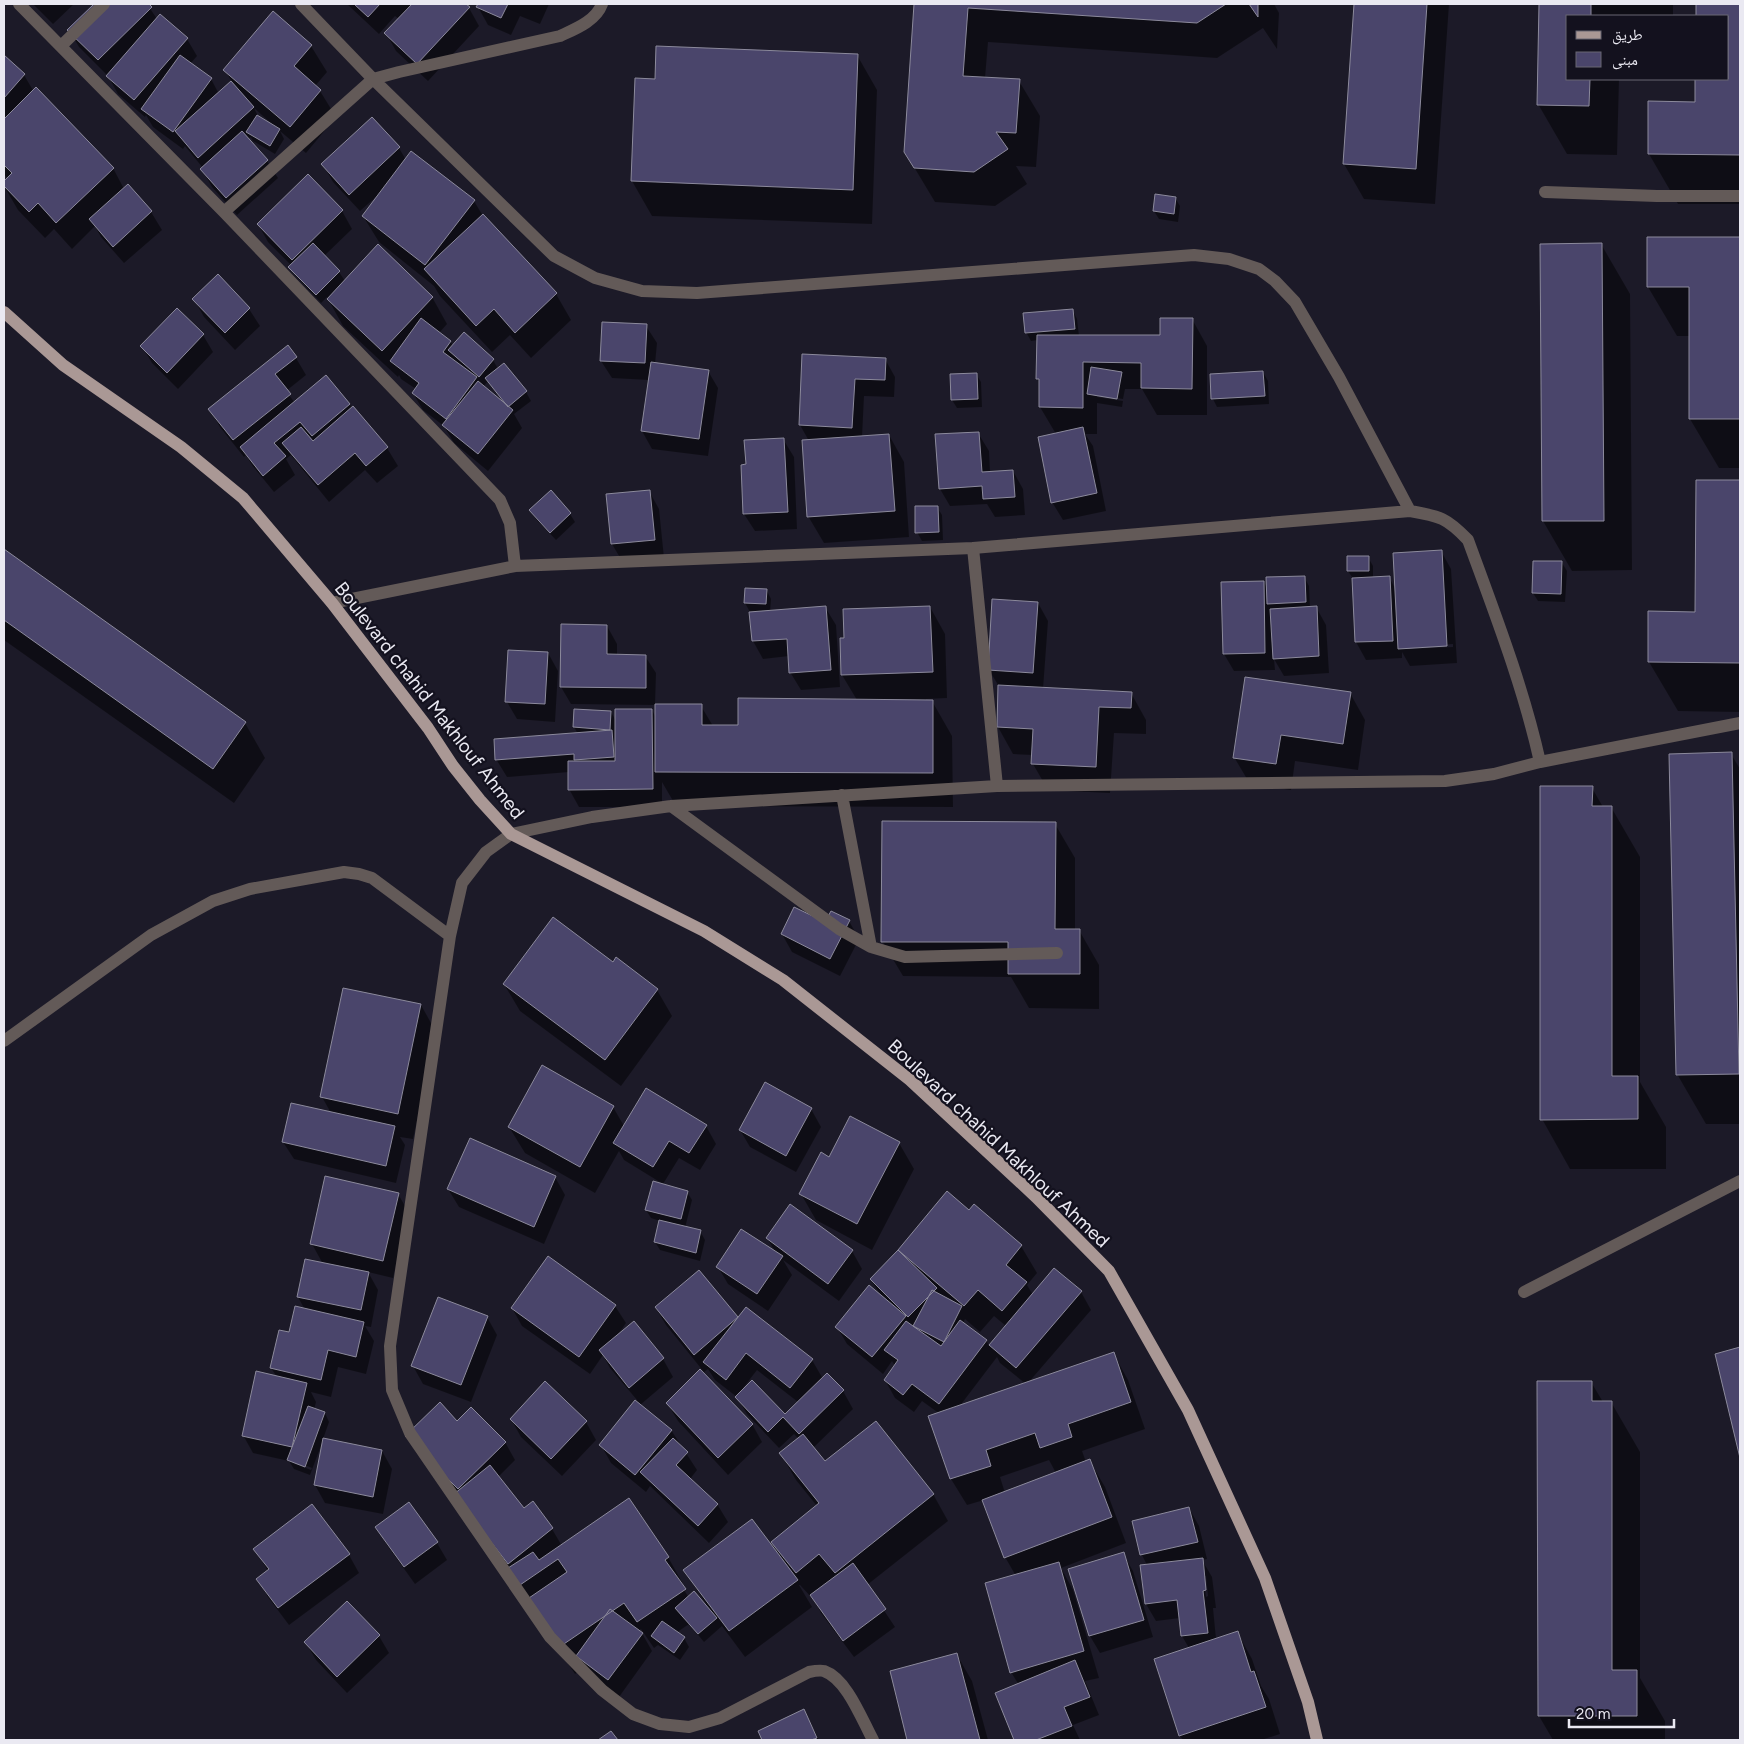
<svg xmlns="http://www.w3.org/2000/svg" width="1744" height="1744" viewBox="0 0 1744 1744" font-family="Figtree,'Noto Naskh Arabic',sans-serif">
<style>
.shadow{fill:#0007;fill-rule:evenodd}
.building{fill:#4a456b;stroke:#8c8a9c}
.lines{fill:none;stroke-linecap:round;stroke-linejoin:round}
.minor{stroke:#635a58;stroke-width:12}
.major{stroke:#aa9895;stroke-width:12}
.labels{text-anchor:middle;stroke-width:4.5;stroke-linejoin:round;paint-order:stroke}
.street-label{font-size:19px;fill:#eae9f2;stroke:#13111e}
</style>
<rect width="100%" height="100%" fill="#1c1a28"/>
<path class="shadow" d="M33 4H74L53 24Z
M96 4H147L157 19 187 39 197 56 190 64 211 79 219 94 232 82 225 70 311 46 327 72 315 86 320 91 336 117 306 153 280 131 284 139 275 154 253 141 251 137 248 139 267 161 278 178 237 215 212 187 202 169 203 168 185 146 183 149 153 127 146 115 145 117 118 94 108 76 79 47 69 30ZM254 108 272 124 271 125 259 118Z
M347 4H464L469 8 479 26 428 81 396 51 386 33 399 19 395 16 379 34Z
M479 4H549L540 24 520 16 511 35 488 25 478 7Z
M915 4H1274L1279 13 1277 49 1263 28 1217 58 988 42 985 78 1019 81 1040 116 1036 167 1016 166 1027 184 995 206 935 202 905 152Z
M1332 4H1449L1435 204 1364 199 1344 164 1355 5Z
M1541 4H1673V16H1568V79H1619L1617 155 1567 154 1538 104Z
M1697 4H1740V204H1678L1649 154 1696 103V79H1728V16H1697Z
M857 55 877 90 872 224 652 216 632 181 636 80H656Z
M4 57 24 75 34 92 113 168 124 189 128 186 151 212 162 230 124 263 101 237 95 226 72 249 54 229 45 238 18 210 4 186V183L8 179 4 174Z
M372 119 399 148 406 160 474 201 483 216 556 294 571 320 531 358 510 335 492 352 440 296 434 286 379 242 363 216 378 197 377 196 360 211 333 182 323 164Z
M308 176 342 211 352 229 324 256 339 272 345 281 432 297 447 324 439 333 450 341 453 346 464 333 493 360 498 369 504 365 526 392 531 401 514 414 522 428 488 471 454 443 444 426 423 410 413 393 416 389 401 379 399 375 398 377 343 326 327 297 321 303 295 275 290 267 291 265 268 242 258 224ZM488 381 505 404 504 405 483 387Z
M1175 198 1180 206 1178 222 1159 219 1154 211Z
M1648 238H1740V468H1719L1690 419V336H1677L1648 287Z
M1601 244 1630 294 1632 570 1572 571 1543 521Z
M218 275 249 309 260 326 235 350 204 317 194 299Z
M177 309 203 335 213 352 178 389 152 363 142 346Z
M1073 311 1077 319 1079 336 1161 337 1192 319 1207 346V415H1157L1142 389H1125L1123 399 1097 395V397L1123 401 1122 407 1097 403V434H1085L1093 446 1106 511 1063 520 1052 502 1056 434 1040 407V383L1038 379V340L1031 341 1026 332Z
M646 326 657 343 655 364 708 371 718 388 708 456 652 449 642 431 649 380 612 378 601 361Z
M804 355 885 359 895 377 894 397 864 396 862 437 889 435 904 462 909 537 824 543 808 516 809 441 800 425Z
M296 358 306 375 286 391 295 403 349 404 387 448 398 466 377 483 365 470 329 502 291 455 286 459 295 475 274 492 252 465 246 455 244 457 220 427 210 409Z
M1263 372 1268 381 1269 404 1217 407 1213 399 1211 376Z
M976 374 981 382 982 407 957 408 952 400Z
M978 433 989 451 990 472 1013 471 1023 489 1025 515 995 517 987 504 950 506 940 489Z
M783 439 794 457 797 529 755 531 744 514 747 465Z
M1697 481H1740V712L1678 711 1649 662 1696 613Z
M649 491 659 509 664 558 622 561 612 544Z
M937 507 942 515 943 540 922 541 917 532Z
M531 511 570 514 575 522 556 540 536 519Z
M4 551 245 723 265 758 234 803 4 640Z
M1441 551 1451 569 1457 663 1410 666 1402 652V658L1366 660 1356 642 1354 580 1348 571 1368 557 1373 566V578L1389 577 1396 590ZM1453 644V647L1407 649V647Z
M1562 563 1567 571 1565 602 1538 601 1533 593Z
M1304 577 1309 586 1310 608 1316 607 1326 625 1329 673 1284 676 1274 659 1275 670 1234 671 1224 654 1264 582 1268 590Z
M767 591 771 599 770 612 825 607 836 625 840 687 801 690 790 672 789 656 763 659 753 641 750 612 745 603Z
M1038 603 1048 621 1043 689 1131 693 1146 720V734L1114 733 1110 793 1048 790 1033 764V755L1013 754 998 727 1000 688 989 670Z
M930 607 945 634 947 698 926 699V701H932L952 736 953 807 676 806 662 782V807H579L569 789V772L507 777 496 759 578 734 574 727 575 710 611 712 616 721 652 710 656 718 701 706 713 726 739 727 857 700 842 675Z
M607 626 617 644V656H645L656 673 655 705 571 704 561 687Z
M548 653 558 671 555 722 517 719 507 702Z
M1350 693 1365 720 1358 770 1295 761 1291 790 1250 784 1234 757Z
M1731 754 1740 769V1124H1706L1677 1074Z
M1592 788 1603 807H1611L1640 857V1082L1666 1127V1169H1570L1542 1119Z
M1055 824 1075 858V930H1079L1099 965V1009L1029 1008 1011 977 903 976 882 941Z
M849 921 859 939 840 976 792 952 782 934 825 924Z
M613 964 657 990 672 1016 621 1086 520 1011 504 984Z
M421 1005 436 1032 413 1139 400 1137 405 1145 396 1183 294 1159 283 1142 331 1113 322 1097Z
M613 1107 624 1126H706L716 1144 700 1170 679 1158 663 1184 624 1160 619 1151 595 1193 525 1153 509 1127Z
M811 1109 821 1127 796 1172 750 1147 740 1130Z
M899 1143 914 1169 872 1250 816 1220 801 1194 830 1159Z
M555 1177 565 1195 544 1244 459 1207 448 1189Z
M687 1192 692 1200 685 1228 700 1231 705 1240 700 1261 660 1250 655 1242 660 1221 651 1218 646 1210Z
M398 1194 408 1211 393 1278 368 1272 378 1290 371 1327 365 1326 374 1341 366 1374 338 1367 331 1397 311 1392 316 1402 314 1410 325 1413 329 1422 323 1439 382 1451 392 1469 383 1514 325 1503 315 1485 323 1443H322L310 1475 294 1469 289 1461 253 1453 243 1435 277 1377 271 1368 305 1310 298 1297 323 1264 312 1244ZM293 1463H300L312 1468 311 1470Z
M974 1206 1021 1246 1037 1273 1027 1285 1033 1295 1081 1292 1091 1310 1028 1383 1113 1353 1128 1380 1145 1429 1082 1451 1086 1462 1089 1460 1105 1487 1126 1543 1061 1568 1073 1590 1099 1678 1085 1681 1099 1715 1073 1725 1080 1740H1015L997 1694 1019 1685 1011 1672 1016 1576 1005 1557 984 1500 967 1505 951 1479 930 1417 940 1414 922 1401 914 1412 895 1398 885 1380 895 1366 892 1361 883 1374 847 1344 837 1327 881 1296 871 1280 899 1251 969 1212ZM994 1316 1006 1326 989 1346 986 1340 963 1323 965 1319 980 1332ZM997 1357 1000 1363 1026 1384 959 1407ZM1049 1460 1056 1473 1005 1493 1000 1477Z
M767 1238 852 1251 862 1269 839 1301 783 1260 792 1275 768 1311 728 1284 718 1267 776 1253Z
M699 1272 738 1319 812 1360 823 1379 827 1375 843 1391 853 1409 813 1448 825 1463 933 1494 948 1521 867 1585 895 1627 854 1657 821 1613 813 1597 812 1598 800 1585H799L812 1607 745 1657 722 1626 704 1642 689 1624 676 1633 684 1638 689 1647 680 1660 658 1645 654 1648 641 1629 638 1631 643 1635 652 1651 619 1697 584 1667 575 1674 456 1494 417 1454 406 1436 457 1422 505 1442 515 1460 498 1477 524 1510 533 1503 552 1529 562 1546 668 1557 683 1584 681 1585 689 1598 704 1605 706 1604 685 1570 778 1556 780 1555 772 1542 817 1506 796 1480 781 1454 799 1439 794 1434 779 1448 747 1414 737 1397 715 1380 708 1369 704 1372 666 1325 656 1308ZM757 1370 798 1402 785 1415 743 1388Z
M615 1306 626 1323 617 1336 634 1323 663 1359 673 1377 640 1405 671 1430 697 1470 690 1479 717 1504 728 1522 709 1543 650 1486 646 1492 611 1463 601 1445 637 1400 610 1368 603 1355 590 1374 522 1326 512 1308Z
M487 1317 497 1335 471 1402 423 1384 413 1366Z
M1740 1349V1453L1716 1354Z
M1591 1382 1603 1402H1611L1640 1452V1678L1665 1721V1740H1553L1539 1716Z
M545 1383 586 1422 596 1440 562 1476 521 1437 511 1419Z
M667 1403 752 1424 762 1442 728 1475 678 1421Z
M312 1506 349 1555 359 1573 289 1625 268 1597 258 1579 268 1571 255 1549Z
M1189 1508 1199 1526 1207 1559 1202 1560 1212 1577 1216 1608H1213L1216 1639 1237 1632 1252 1659 1261 1686 1269 1699 1280 1734 1261 1740H1183L1180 1736 1155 1659 1189 1648 1182 1636 1180 1618 1156 1621 1146 1604 1147 1565 1142 1555 1134 1522ZM1203 1576H1206L1208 1596 1206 1597Z
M377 1527 437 1543 447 1560 415 1584 387 1545Z
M1123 1554 1133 1571 1153 1637 1100 1653 1090 1636 1070 1570Z
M379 1636 389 1653 347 1693 316 1660 306 1643Z
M957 1655 972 1681 988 1740H908L891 1672Z
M804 1711 819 1740H763L759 1731Z"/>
<path class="building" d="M94 4H149L152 7 98 60 67 30Z
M354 4H380L368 17Z
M412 4H466L470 7 417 64 384 33Z
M478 4H508L501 18 476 7Z
M914 4H1226L1197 23 968 8 963 76 1020 79 1016 133 996 132 1008 149 974 172 914 168 904 152Z
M1249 4H1258V17Z
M1354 4H1427L1416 169 1343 164Z
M1539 4H1591V16H1568V79H1590L1589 106 1537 105Z
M1696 4H1740V155L1648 154V101L1695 102V79H1728V16H1696Z
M273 11 312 45 294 66 321 90 290 127 223 70Z
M160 14 188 38 134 100 106 76Z
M656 46 858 54 853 190 631 181 635 78 655 79Z
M4 55 25 74 4 98Z
M180 55 212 78 173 132 141 109Z
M231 81 254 107 198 158 175 131Z
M36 87 114 168 56 223 38 203 29 212 4 186V181L12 173 4 165V119Z
M257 115 280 129 270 146 246 132Z
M372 117 400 147 349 195 321 164Z
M242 131 268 160 226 198 200 169Z
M411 151 475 200 425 265 362 216Z
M308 174 343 210 292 260 257 224Z
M128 184 152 211 113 247 89 219Z
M1155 194 1176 197 1174 214 1153 211Z
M483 214 557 293 515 333 494 309 476 326 424 269Z
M1647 237H1740V419H1689V287H1647Z
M313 243 340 271 316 295 288 267Z
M1602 243 1604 521H1542L1540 244Z
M378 244 433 297 382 351 327 299Z
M218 274 250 308 225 333 192 299Z
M177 308 204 334 167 373 140 346Z
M1073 309 1075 329 1025 333 1023 313Z
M421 318 451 341 443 352 477 377 446 419 412 393 419 383 390 361Z
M1160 318H1193L1192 389 1141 388V363L1083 362V408L1039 407V379H1036L1037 335H1160Z
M602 322 647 324 645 363 600 361Z
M464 332 494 359 479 377 448 350Z
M288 345 297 357 275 374 291 394 233 440 208 409Z
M802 354 886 358 885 380 855 379 852 428 799 425Z
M651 362 709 370 699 439 641 431Z
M504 363 527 391 508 407 485 378Z
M1091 367 1122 372 1117 399 1087 394Z
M1263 371 1265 396 1211 399 1210 374Z
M977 373 978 399 951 400 950 374Z
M326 375 350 404 312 436 300 422 274 443 286 456 263 476 240 447Z
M478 381 513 410 478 454 442 425Z
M353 406 388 447 366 466 355 453 318 485 282 443 301 427 313 441Z
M1083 427 1097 493 1051 503 1038 437Z
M979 432 982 472 1013 470 1015 497 983 499 982 486 939 489 935 434Z
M889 434 895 511 807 517 802 440Z
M784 438 788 512 743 514 741 465 746 464 744 440Z
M1696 480H1740V663L1648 662V611L1695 612Z
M551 490 571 513 550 533 529 510Z
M650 490 655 540 611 544 606 494Z
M915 506H938L939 532 915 533Z
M4 549 246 722 213 769 4 620Z
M1442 550 1447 646 1398 649 1393 553Z
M1347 556H1369V571H1347Z
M1533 561H1562L1561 594 1532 593Z
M1305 576 1306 602 1267 604 1266 577Z
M1390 576 1393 641 1355 642 1352 578Z
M1264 581 1265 653 1223 654 1221 582Z
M745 588 767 589 766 604 744 603Z
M992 599 1038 602 1033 673 988 670Z
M826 606 831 670 789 673 787 639 752 641 749 612Z
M930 606 933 672 841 675 840 638H844L843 609Z
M1317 606 1319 656 1273 659 1270 609Z
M561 624 607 625V654L646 655V688L560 687Z
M508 650 548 652 545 704 505 702Z
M1245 677 1351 692 1343 744 1281 735 1276 764 1233 758Z
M998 685 1132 692 1131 708 1099 707 1096 767 1031 764 1033 729 997 727Z
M738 698 933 700V773L655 772V704H702V725H738Z
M574 709 611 711 610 730 573 727Z
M615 709H652L653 789 568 790V761H615Z
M612 730 614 757 574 760V754L495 760 494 739Z
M1732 752 1739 1074 1676 1075 1669 754Z
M1540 786H1593L1592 806H1612V1076H1638V1119L1540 1120Z
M882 821 1056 822 1055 929H1080V974H1008V942H881Z
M794 907 825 922 831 911 850 920 830 959 781 934Z
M553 917 613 962 616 957 658 989 605 1060 503 984Z
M343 988 421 1004 398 1114 320 1097Z
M542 1065 614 1106 580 1167 508 1127Z
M765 1082 812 1108 786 1156 739 1130Z
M646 1088 707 1125 689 1153 669 1141 653 1167 613 1143Z
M291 1103 395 1126 386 1166 282 1142Z
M850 1116 900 1142 857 1224 799 1194 821 1152 829 1157Z
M470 1138 556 1176 534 1227 447 1189Z
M325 1176 399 1193 383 1261 310 1244Z
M653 1181 688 1191 681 1219 645 1210Z
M947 1191 969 1210 974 1204 1022 1245 1006 1265 1027 1282 1002 1311 978 1290 964 1306 898 1250Z
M790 1204 853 1250 828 1284 766 1238Z
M659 1220 701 1230 696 1253 654 1242Z
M741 1229 783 1256 757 1294 716 1267Z
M898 1250 937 1288 908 1317 870 1279Z
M548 1256 616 1305 579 1357 511 1308Z
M305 1259 369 1272 361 1310 297 1297Z
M1054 1268 1082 1291 1016 1368 989 1345Z
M699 1270 738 1317 694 1355 655 1307Z
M869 1285 906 1316 872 1357 835 1327Z
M932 1290 962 1306 944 1342 913 1326Z
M438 1297 488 1316 461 1385 411 1366Z
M295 1306 364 1322 356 1357 328 1350 321 1380 270 1368 279 1330 289 1332Z
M746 1307 813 1359 790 1388 746 1353 726 1380 703 1362Z
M960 1320 987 1340 939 1404 912 1384 903 1395 884 1380 898 1360 884 1350 906 1321 941 1346Z
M634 1321 664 1358 629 1388 599 1350Z
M1740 1347V1458L1715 1354Z
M1114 1352 1131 1402 1068 1424 1072 1437 1040 1448 1035 1433 986 1450 991 1466 950 1479 928 1416Z
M700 1369 753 1424 718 1458 666 1403Z
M256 1371 307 1383 292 1447 242 1436Z
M827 1373 844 1390 799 1434 783 1417 768 1432 735 1397 752 1380 785 1414Z
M545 1381 587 1421 551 1459 510 1419Z
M1537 1381H1592V1401H1612V1670H1637V1716H1538Z
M635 1400 672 1430 635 1475 599 1445Z
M440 1402 457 1421 471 1407 506 1442 458 1489 405 1436Z
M308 1406 325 1412 305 1467 287 1460Z
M876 1421 934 1494 835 1573 819 1554 796 1573 771 1542 819 1503 779 1453 803 1434 825 1461Z
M323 1438 382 1450 373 1497 314 1485Z
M673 1438 688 1452 676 1465 718 1504 698 1526 640 1472Z
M1090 1459 1112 1517 1004 1558 982 1500Z
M490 1465 524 1508 533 1501 553 1528 508 1564 454 1494Z
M629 1498 669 1557 665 1560 686 1589 637 1622 624 1603 558 1648 526 1600 567 1572 558 1559 520 1585 508 1568 533 1552 539 1560Z
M409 1502 438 1542 404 1567 375 1527Z
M312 1504 350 1554 278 1608 256 1579 269 1569 253 1549Z
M1189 1507 1198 1542 1140 1555 1132 1521Z
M752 1519 798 1580 729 1631 683 1570Z
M1124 1552 1144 1620 1089 1636 1068 1569Z
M1203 1558 1206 1590 1203 1591 1208 1633 1181 1636 1177 1600 1145 1604 1140 1565Z
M1059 1562 1084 1651 1010 1673 985 1583Z
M853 1563 886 1609 843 1641 810 1595Z
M694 1591 717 1618 698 1634 675 1608Z
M347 1601 380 1635 337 1677 304 1642Z
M610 1609 643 1633 608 1680 576 1656Z
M662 1621 685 1637 674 1653 651 1636Z
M1238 1631 1251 1672 1254 1671 1266 1707 1179 1736 1154 1659Z
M957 1653 980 1740H907L890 1671Z
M1075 1660 1090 1697 1064 1707 1072 1726 1036 1740H1014L995 1693Z
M804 1709 817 1738 811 1740H762L758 1731Z
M611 1731 618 1740H598Z"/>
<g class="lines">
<path class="minor" d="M19 4 224 212 500 500 510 523 515 566
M301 4 373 79 554 256 595 278 642 291 697 293 1194 255 1229 259 1259 269 1275 281 1295 302 1339 377 1410 511
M61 46 104 4
M1545 192 1657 196H1740
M224 212 373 79 399 72 560 36C575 29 596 21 602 4
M973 548 997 786
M332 603 515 566 973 548 1410 511C1440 516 1447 518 1468 540 1495 614 1523 686 1540 762L1494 774 1445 781 997 786 671 806 592 817 511 834 486 852 462 883 450 936 390 1346 392 1390 410 1433 550 1637 602 1690 633 1714 660 1724 689 1727 720 1718 809 1672C814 1671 820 1670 824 1671 847 1679 862 1720 873 1740
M1540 762 1740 723
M842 795 871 947
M671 806 839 929 871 947 905 957 1057 953
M4 1041 151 935 213 901 250 889 344 872 359 874 372 878 450 936
M1524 1292 1740 1181"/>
<path class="major" d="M4 312 63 365 181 447 243 498 332 603 428 728 453 766 480 800 511 834 704 931 783 980 910 1080 1036 1197 1109 1271 1188 1410 1265 1578 1308 1702 1317 1740"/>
</g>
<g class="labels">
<g class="street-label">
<text transform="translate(430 700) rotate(52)" y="7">Boulevard chahid Makhlouf Ahmed</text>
<text transform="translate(999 1143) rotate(43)" y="7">Boulevard chahid Makhlouf Ahmed</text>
</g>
</g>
<rect width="1744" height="1744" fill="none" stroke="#eae9f2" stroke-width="10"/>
<rect x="1566" y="15" width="162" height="65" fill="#13111e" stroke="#696773"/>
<rect x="1576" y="31" width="25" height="8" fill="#aa9895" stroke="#696773"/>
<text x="1612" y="40" font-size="15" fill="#eae9f2">طريق</text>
<rect x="1576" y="52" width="25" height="15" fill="#4a456b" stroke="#696773"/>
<text x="1612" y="65" font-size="15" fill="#eae9f2">مبنى</text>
<path d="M1569 1719v8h105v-8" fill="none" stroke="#eae9f2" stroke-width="2.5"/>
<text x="1576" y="1719" font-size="15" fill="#eae9f2" stroke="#13111e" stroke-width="4" paint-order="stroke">20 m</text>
</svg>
